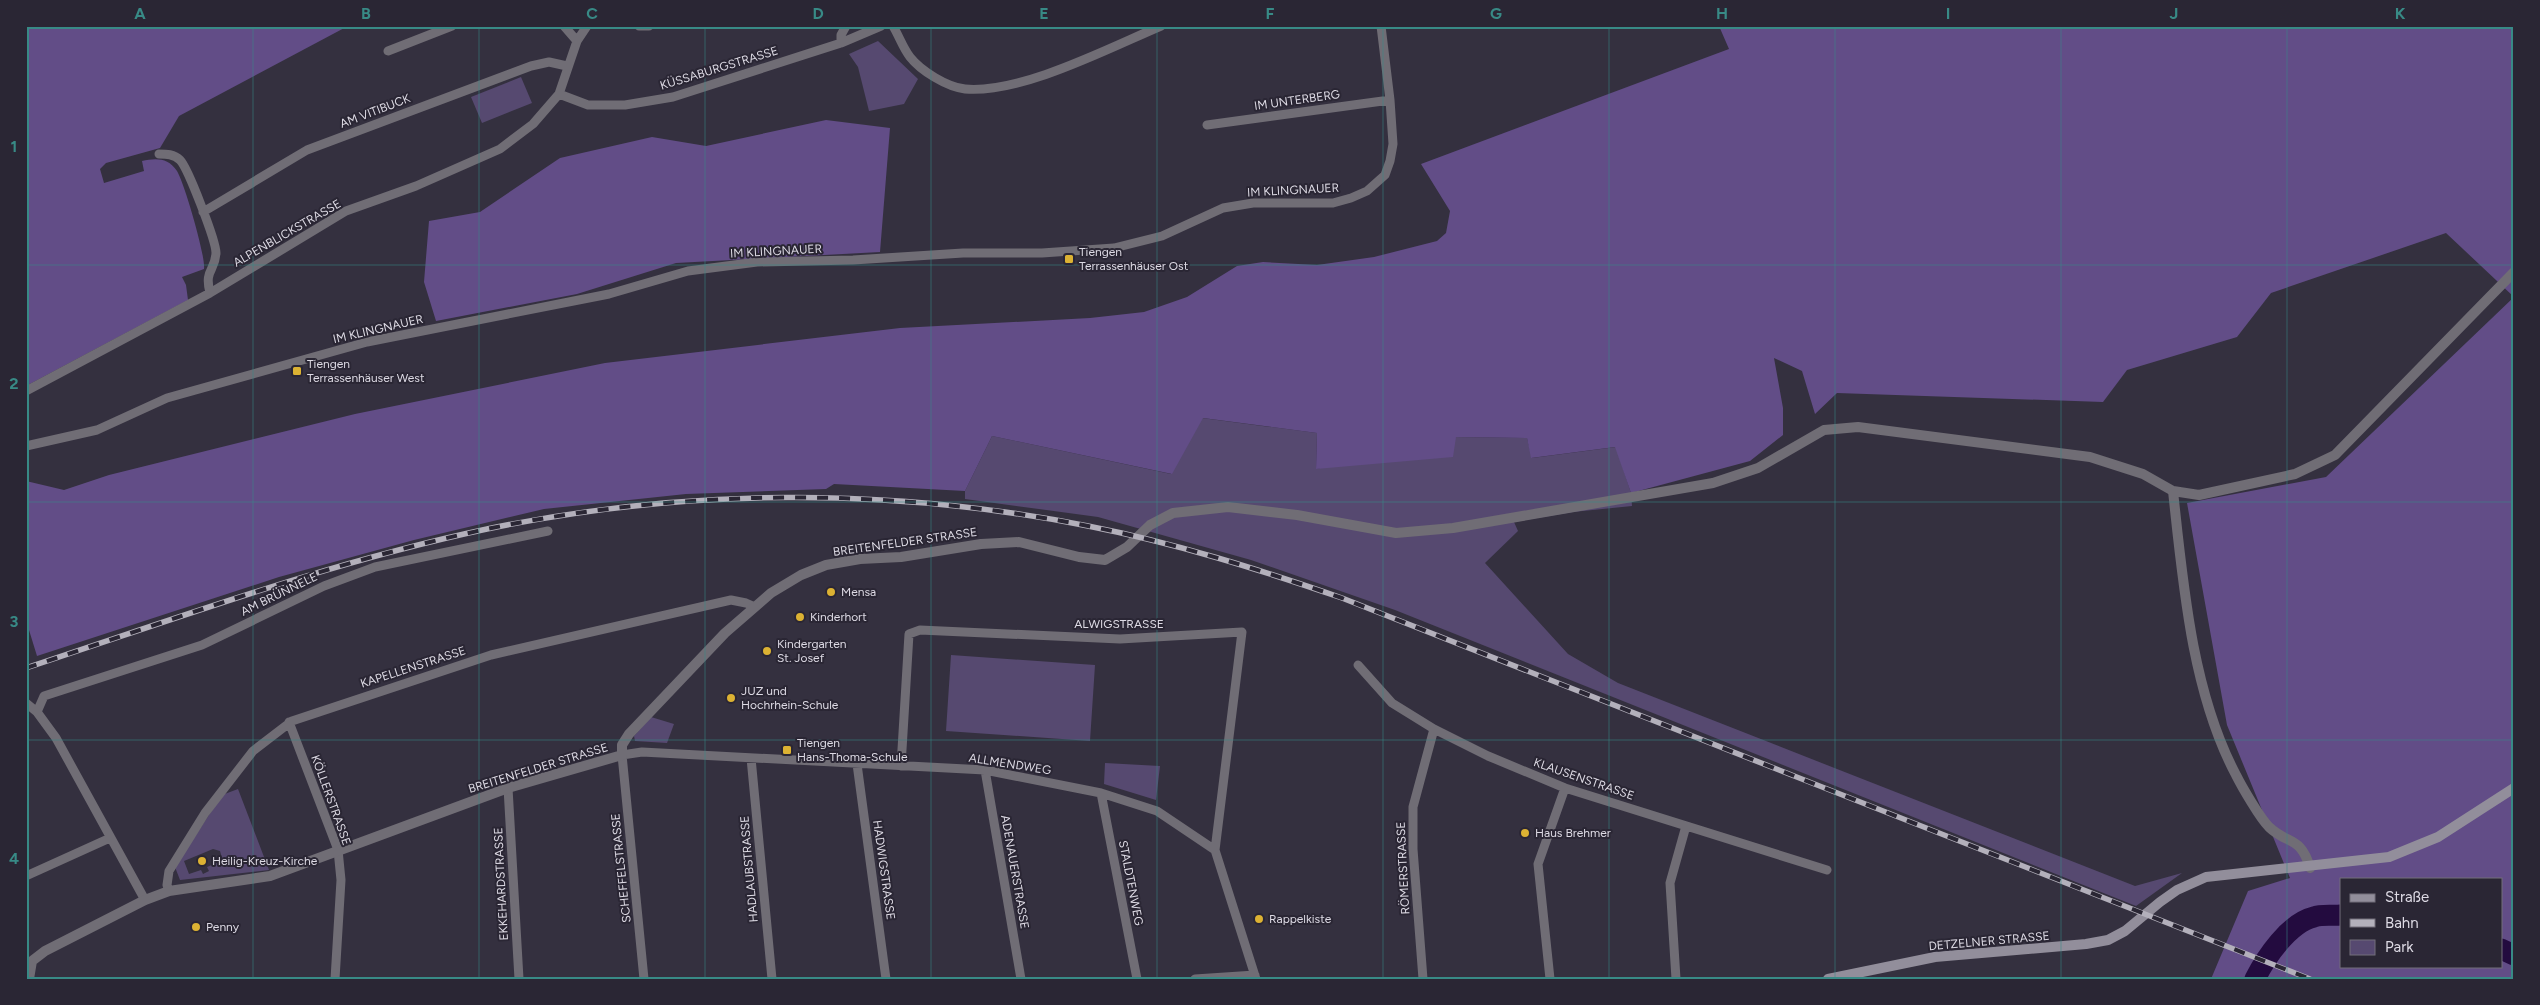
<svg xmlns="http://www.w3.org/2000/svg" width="2540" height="1005" viewBox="0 0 2540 1005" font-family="Figtree,sans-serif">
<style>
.green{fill:#564970;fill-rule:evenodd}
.forest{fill:#624d87;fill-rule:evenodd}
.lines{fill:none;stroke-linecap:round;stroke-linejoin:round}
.river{stroke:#230b3f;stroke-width:21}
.minor{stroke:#706d75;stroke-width:9}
.tertiary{stroke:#706d75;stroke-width:10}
.secondary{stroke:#928e9b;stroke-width:10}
.rail-casing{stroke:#b3b0bb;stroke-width:5.5}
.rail{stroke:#2a2634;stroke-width:4;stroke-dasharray:11;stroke-linecap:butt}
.grid{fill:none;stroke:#388a86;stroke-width:1;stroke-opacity:0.55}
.poi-dot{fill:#dcb233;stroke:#2a2634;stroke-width:2}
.labels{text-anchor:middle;stroke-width:4;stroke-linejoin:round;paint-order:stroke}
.street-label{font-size:12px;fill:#dddae4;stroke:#2a2634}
.poi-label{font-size:12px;fill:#dddae4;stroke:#2a2634;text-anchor:start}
.neatline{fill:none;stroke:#388a86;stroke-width:2}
.grid-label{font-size:16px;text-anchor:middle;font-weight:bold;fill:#388a86}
</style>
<rect width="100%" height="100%" fill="#34303f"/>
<path class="green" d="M878 41 918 79 904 104 869 111 858 67 849 54Z
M521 77 532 103 482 123 471 97Z
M1202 418 1317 433 1316 469 1456 437 1527 438 1532 458 1616 447 1631 493 1632 506 1573 512 1514 522 1518 531 1485 563 1568 654 1618 683 2135 886 2182 873 2136 906 1395 610 1251 560 1098 517 965 499V491L992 436 1171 474Z
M951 655 1095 665 1090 741 946 731Z
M651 717 674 724 667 743 635 741 634 736Z
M1105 763 1160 766 1156 800 1104 784Z
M238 789 269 870 180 880 175 867 222 795ZM213 849 220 851 222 858 219 862 207 867 209 871 203 874 201 870 189 874 184 861Z"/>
<path class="forest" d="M26 26H348L179 116 160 148 106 163 100 169 104 183 144 171 142 161C155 158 168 157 177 171 184 182 206 257 204 269L182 277 186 285 188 300 26 386Z
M1719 26H2514V297L2446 233 2271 293 2237 337 2127 370 2103 402 1837 393 1815 414 1802 371 1774 358 1783 408V435L1750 461 1631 493 1615 447 1531 458 1527 438 1456 437 1453 457 1316 469 1317 433 1203 418 1172 474 992 436 965 491 834 484 826 489 686 494 544 509 414 540 279 577 37 656 29 630 26 631V481L64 490 109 475 355 414 605 363 900 328 1090 318 1144 312 1187 297 1237 266 1263 262 1317 265 1374 257 1437 241 1446 233 1450 211 1421 164 1729 49Z
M826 120 890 128 880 252 676 263 577 294 436 321 424 282 429 221 480 212 560 158 652 137 706 146Z
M2514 297V979H2211L2248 891 2290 878 2227 725 2187 503 2326 477ZM2341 879H2501V966H2341Z"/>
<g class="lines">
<path class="river" d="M2501 949 2514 955
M2255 979C2266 957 2289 923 2314 917 2322 914 2333 916 2341 915"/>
<path class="minor" d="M564 26 577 41
M639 26H649
M893 26C899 36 903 48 910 57 921 71 947 87 965 89 1021 94 1109 48 1161 26
M841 43V35L846 26
M388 51 452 26
M559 94 588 105H625L673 97 841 43 881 26
M1207 125 1390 100
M159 154C166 154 174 154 180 160 188 168 216 241 216 253 215 272 204 269 210 293
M203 212 307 150 531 66 549 62 567 66
M26 391 210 293 346 211 416 186 500 149 533 124 559 94 577 41 587 26
M26 446 97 430 167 398 367 342 609 294 688 271 757 262 853 260 963 253H1042L1114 248 1162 236 1223 208 1253 203H1333L1351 198 1367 191 1385 175 1390 161 1393 144 1390 100 1381 26
M1358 665 1392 703 1434 729 1488 756 1565 788 1827 870
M26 703 37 712 56 738 145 900
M37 712 44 696 202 645 324 586 375 567 548 531
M289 722 338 850 341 880 335 979
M751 758 772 979
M857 764 886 979
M901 766 909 634 920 630 1120 639 1242 632 1215 850
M985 770 1021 979
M508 788 519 979
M1101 793 1137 979
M26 876 110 838
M169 891 167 885 169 871 205 813 253 751 292 721 491 655 731 600 746 603 755 607
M644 979 622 755 642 752 985 770 1101 793 1157 811 1215 850 1256 979
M1195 979 1255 975
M1423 979 1413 849V807L1434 729
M1550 979 1538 864 1565 788
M1676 979 1670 883 1686 826"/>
<path class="tertiary" d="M2173 491C2183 584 2192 692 2236 775 2242 787 2260 818 2269 827 2288 845 2301 836 2310 868
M29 979 32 961 45 951 145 900 169 891 270 876 508 788 622 755V745L629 734 725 633 755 607 771 593 801 575 826 565 860 559 901 557 981 544 1019 542 1079 557 1105 560 1127 547 1150 525 1173 513 1228 507 1297 515 1396 533 1453 528 1713 483 1758 468 1824 430 1858 427 2090 457 2143 474 2173 491 2199 495 2295 474 2335 455 2514 272"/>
<path class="secondary" d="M1828 979 1935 957 2086 944 2108 940 2125 931 2160 902 2177 890 2206 877 2389 857 2438 837 2514 788"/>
<defs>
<path id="rail" d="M26 668C178 618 330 562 487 529 684 488 891 487 1088 526 1175 543 1258 569 1342 598L2310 979"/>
</defs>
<use href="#rail" class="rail-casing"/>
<use href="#rail" class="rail"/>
</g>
<path class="grid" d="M253 26V979M479 26V979M705 26V979M931 26V979M1157 26V979M1383 26V979M1609 26V979M1835 26V979M2061 26V979M2287 26V979M26 265H2514M26 502H2514M26 740H2514"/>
<g class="poi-dot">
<rect x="1064" y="254" width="10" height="10" rx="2.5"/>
<rect x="292" y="366" width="10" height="10" rx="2.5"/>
<circle cx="831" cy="592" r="5"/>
<circle cx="800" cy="617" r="5"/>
<circle cx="767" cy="651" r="5"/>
<circle cx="731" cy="698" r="5"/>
<rect x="782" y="745" width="10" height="10" rx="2.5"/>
<circle cx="1525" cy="833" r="5"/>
<circle cx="202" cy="861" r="5"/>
<circle cx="1259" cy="919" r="5"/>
<circle cx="196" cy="927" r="5"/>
</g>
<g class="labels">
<g class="street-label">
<text transform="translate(719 68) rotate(-17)" y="4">KÜSSABURGSTRASSE</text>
<text transform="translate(1297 100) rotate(-8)" y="4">IM UNTERBERG</text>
<text transform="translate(375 111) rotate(-21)" y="4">AM VITIBUCK</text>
<text transform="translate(1293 190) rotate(-3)" y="4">IM KLINGNAUER</text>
<text transform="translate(287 233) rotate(-30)" y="4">ALPENBLICKSTRASSE</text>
<text transform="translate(776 251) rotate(-3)" y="4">IM KLINGNAUER</text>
<text transform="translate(378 329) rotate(-13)" y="4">IM KLINGNAUER</text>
<text transform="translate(905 542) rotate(-8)" y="4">BREITENFELDER STRASSE</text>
<text transform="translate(279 594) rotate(-26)" y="4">AM BRÜNNELE</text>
<text x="1119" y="628">ALWIGSTRASSE</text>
<text transform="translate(413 667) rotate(-18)" y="4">KAPELLENSTRASSE</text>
<text transform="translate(1010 764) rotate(9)" y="4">ALLMENDWEG</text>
<text transform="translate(538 768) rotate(-17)" y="4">BREITENFELDER STRASSE</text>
<text transform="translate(1584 779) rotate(19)" y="4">KLAUSENSTRASSE</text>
<text transform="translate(331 800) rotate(70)" y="4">KÖLLERSTRASSE</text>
<text transform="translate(621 868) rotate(-96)" y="4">SCHEFFELSTRASSE</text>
<text transform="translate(1403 868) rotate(-93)" y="4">RÖMERSTRASSE</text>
<text transform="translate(749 869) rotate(-95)" y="4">HADLAUBSTRASSE</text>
<text transform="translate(884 870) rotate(82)" y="4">HADWIGSTRASSE</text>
<text transform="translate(1015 872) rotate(80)" y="4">ADENAUERSTRASSE</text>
<text transform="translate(1131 883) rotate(79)" y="4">STALDTENWEG</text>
<text transform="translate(501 884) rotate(-93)" y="4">EKKEHARDSTRASSE</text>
<text transform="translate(1989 941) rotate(-5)" y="4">DETZELNER STRASSE</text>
</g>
<g class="poi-label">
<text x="1079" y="256">Tiengen<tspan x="1079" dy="14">Terrassenhäuser Ost</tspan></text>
<text x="307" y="368">Tiengen<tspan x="307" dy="14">Terrassenhäuser West</tspan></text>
<text x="841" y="596">Mensa</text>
<text x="810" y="621">Kinderhort</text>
<text x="777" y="648">Kindergarten<tspan x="777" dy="14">St. Josef</tspan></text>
<text x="741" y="695">JUZ und<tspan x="741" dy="14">Hochrhein-Schule</tspan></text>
<text x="797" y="747">Tiengen<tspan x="797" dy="14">Hans-Thoma-Schule</tspan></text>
<text x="1535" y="837">Haus Brehmer</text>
<text x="212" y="865">Heilig-Kreuz-Kirche</text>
<text x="1269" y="923">Rappelkiste</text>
<text x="206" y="931">Penny</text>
</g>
</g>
<rect width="2540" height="1005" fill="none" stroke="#2a2634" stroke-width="55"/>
<rect x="2340" y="878" width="162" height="90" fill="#2a2634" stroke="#726e7a"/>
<rect x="2350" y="894" width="25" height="8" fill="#928e9b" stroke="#726e7a"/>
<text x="2385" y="902" font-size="15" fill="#dddae4">Straße</text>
<rect x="2350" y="919" width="25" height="8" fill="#b3b0bb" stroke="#726e7a"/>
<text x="2385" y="928" font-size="15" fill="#dddae4">Bahn</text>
<rect x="2350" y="940" width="25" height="15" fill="#564970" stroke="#726e7a"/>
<text x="2385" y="952" font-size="15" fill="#dddae4">Park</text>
<rect x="28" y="28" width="2484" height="950" class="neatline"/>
<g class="grid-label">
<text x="140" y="19">A</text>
<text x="366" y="19">B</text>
<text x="592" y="19">C</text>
<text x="818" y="19">D</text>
<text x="1044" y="19">E</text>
<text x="1270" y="19">F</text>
<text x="1496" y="19">G</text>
<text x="1722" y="19">H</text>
<text x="1948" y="19">I</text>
<text x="2174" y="19">J</text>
<text x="2400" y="19">K</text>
<text x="14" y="152">1</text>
<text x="14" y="389">2</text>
<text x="14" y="627">3</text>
<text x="14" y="864">4</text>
</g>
</svg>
